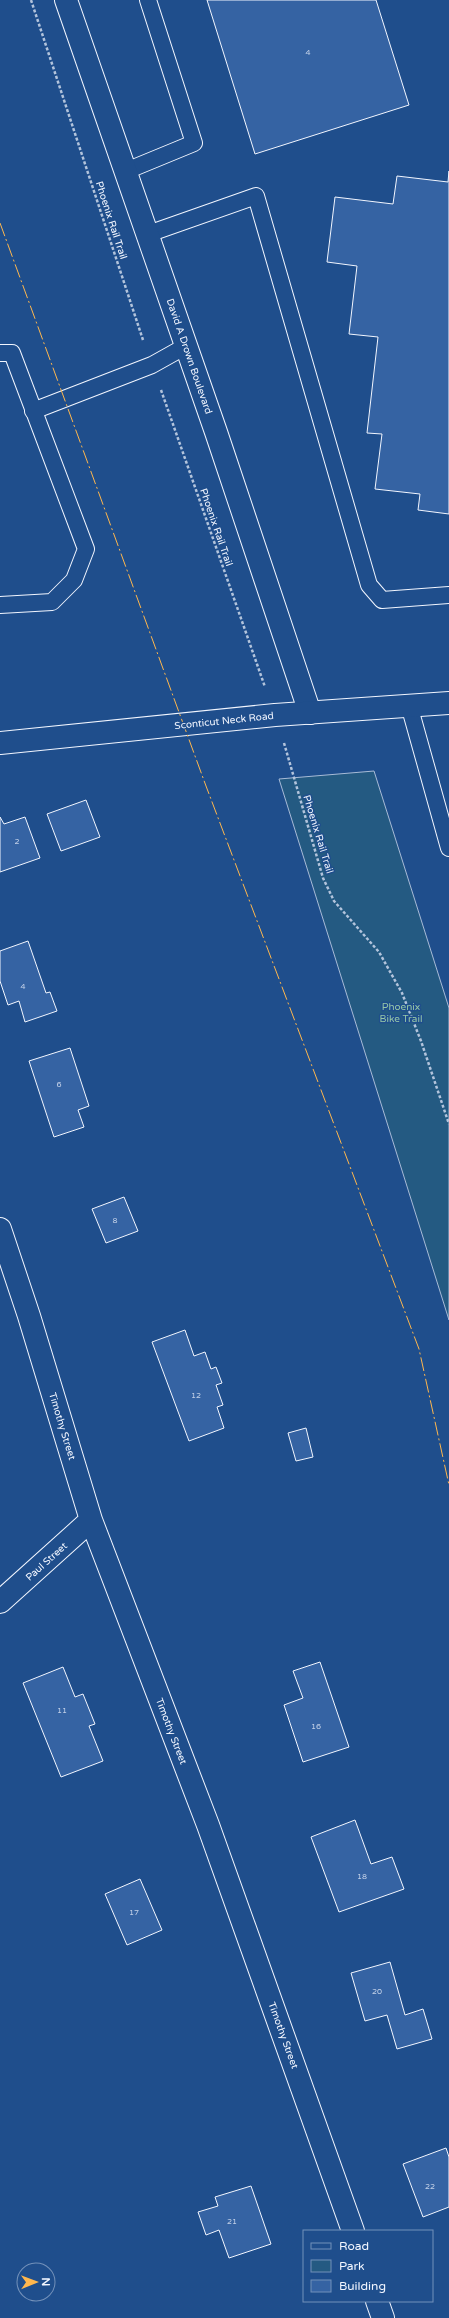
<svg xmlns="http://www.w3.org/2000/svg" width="449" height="2318" viewBox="0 0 449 2318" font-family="'Varela Round',sans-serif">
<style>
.green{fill:#245a82;stroke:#a8bbd7}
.building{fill:#3563a3;stroke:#f2f6ff}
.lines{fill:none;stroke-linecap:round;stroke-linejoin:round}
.service-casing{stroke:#f2f6ff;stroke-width:18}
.minor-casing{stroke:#f2f6ff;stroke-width:24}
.tertiary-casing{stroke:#f2f6ff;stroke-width:24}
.secondary-casing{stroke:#f2f6ff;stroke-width:24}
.path{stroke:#b3c4dc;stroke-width:2.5;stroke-dasharray:3 2;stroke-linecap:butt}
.service{stroke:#1f4e8c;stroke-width:16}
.minor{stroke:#1f4e8c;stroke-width:22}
.tertiary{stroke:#1f4e8c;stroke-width:22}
.secondary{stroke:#1f4e8c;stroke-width:22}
.power{stroke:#ffb74d;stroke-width:1;stroke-dasharray:14 3 2 3;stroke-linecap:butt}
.labels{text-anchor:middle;stroke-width:3;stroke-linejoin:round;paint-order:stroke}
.number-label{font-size:8px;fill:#c3d1e8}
.street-label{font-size:10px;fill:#f2f6ff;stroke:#1f4e8c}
.park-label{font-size:10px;fill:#97c8a6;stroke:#1f4e8c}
</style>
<rect width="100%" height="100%" fill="#1f4e8c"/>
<path class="green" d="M374 771 449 1008V1320L279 779Z"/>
<path class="building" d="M207 0H376L409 105 255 154Z
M449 171V514L418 510 420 494 375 489 382 434 367 433 378 337 349 334 357 266 327 262 335 197 393 204 397 176 448 182Z
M86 800 100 837 61 851 47 814Z
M0 817 4 824 25 817 40 858 0 872Z
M28 941 46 993 50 992 57 1011 25 1022 19 1001 8 1005 0 981V951Z
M70 1048 89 1106 78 1110 84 1127 54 1137 29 1061Z
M124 1197 138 1231 106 1243 92 1209Z
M185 1330 194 1356 205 1352 211 1369 216 1367 222 1383 216 1385 223 1405 217 1407 224 1428 189 1441 152 1342Z
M306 1428 313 1457 296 1461 288 1433Z
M320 1662 349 1747 303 1762 284 1705 303 1698 293 1671Z
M63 1667 75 1697 83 1694 95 1724 89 1726 103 1761 61 1777 23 1683Z
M355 1820 371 1864 392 1857 404 1889 339 1912 311 1837Z
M140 1879 162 1930 127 1945 105 1894Z
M390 1962 405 2015 423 2009 432 2039 397 2049 387 2015 365 2021 351 1973Z
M446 2148 449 2157V2207L423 2217 403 2164Z
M251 2186 271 2244 229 2258 219 2230 206 2235 198 2212 218 2206 215 2197Z"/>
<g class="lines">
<defs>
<path id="service" d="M126 171 194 143 148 0
M148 234 256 196 369 585 382 600 449 595
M0 353H12L86 549 74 580 52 602 0 605
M33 411 152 365 186 346
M409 705 449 848"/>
<path id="minor" d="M0 1229 29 1316 91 1520 208 1825 353 2231
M0 1602 91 1520
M377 2301 383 2318"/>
<path id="tertiary" d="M66 0 216 432 310 713"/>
<path id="secondary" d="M0 743 275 715 449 703"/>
</defs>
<use href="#service" class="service-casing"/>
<use href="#minor" class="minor-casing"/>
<use href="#tertiary" class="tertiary-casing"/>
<use href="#secondary" class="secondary-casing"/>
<path class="path" d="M31 0 143 340
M161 390 265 687
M284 743 323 878 334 901 379 952 402 993 421 1041 449 1124"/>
<use href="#service" class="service"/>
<use href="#minor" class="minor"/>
<use href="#tertiary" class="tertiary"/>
<use href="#secondary" class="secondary"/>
<path class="power" d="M0 223 206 786 419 1349 449 1485"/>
</g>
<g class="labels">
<g class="number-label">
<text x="308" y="55">4</text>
<text x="17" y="844">2</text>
<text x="23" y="989">4</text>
<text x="59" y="1087">6</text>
<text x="115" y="1223">8</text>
<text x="196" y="1398">12</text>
<text x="62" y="1713">11</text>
<text x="316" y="1729">16</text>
<text x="362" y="1879">18</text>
<text x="134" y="1915">17</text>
<text x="377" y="1994">20</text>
<text x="430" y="2189">22</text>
<text x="232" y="2224">21</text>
</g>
<g class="street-label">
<text transform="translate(112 220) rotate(72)" y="4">Phoenix Rail Trail</text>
<text transform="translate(190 356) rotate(71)" y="4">David A Drown Boulevard</text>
<text transform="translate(217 527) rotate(71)" y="4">Phoenix Rail Trail</text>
<text transform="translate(224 720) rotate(-6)" y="4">Sconticut Neck Road</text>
<text transform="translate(319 834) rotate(73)" y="4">Phoenix Rail Trail</text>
<text transform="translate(63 1426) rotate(73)" y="4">Timothy Street</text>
<text transform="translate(46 1561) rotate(-42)" y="4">Paul Street</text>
<text transform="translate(172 1731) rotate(69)" y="4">Timothy Street</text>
<text transform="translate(284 2035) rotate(70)" y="4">Timothy Street</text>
</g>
<g class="park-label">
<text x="401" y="1010">Phoenix<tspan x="401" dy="12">Bike Trail</tspan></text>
</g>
</g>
<rect x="303" y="2230" width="130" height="72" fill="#1f4e8c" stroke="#7391ba"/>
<rect x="311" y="2243" width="20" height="6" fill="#1f4e8c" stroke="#7391ba"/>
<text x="339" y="2250" font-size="12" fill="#f2f6ff">Road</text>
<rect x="311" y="2260" width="20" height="12" fill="#245a82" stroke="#7391ba"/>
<text x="339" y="2270" font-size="12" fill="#f2f6ff">Park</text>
<rect x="311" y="2280" width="20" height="12" fill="#3563a3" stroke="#7391ba"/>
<text x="339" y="2290" font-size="12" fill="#f2f6ff">Building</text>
<g transform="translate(36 2282) rotate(89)"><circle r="19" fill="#1f4e8c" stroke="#7391ba"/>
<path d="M0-3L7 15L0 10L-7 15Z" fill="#ffb74d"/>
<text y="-6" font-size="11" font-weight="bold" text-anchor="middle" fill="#f2f6ff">N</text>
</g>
</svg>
